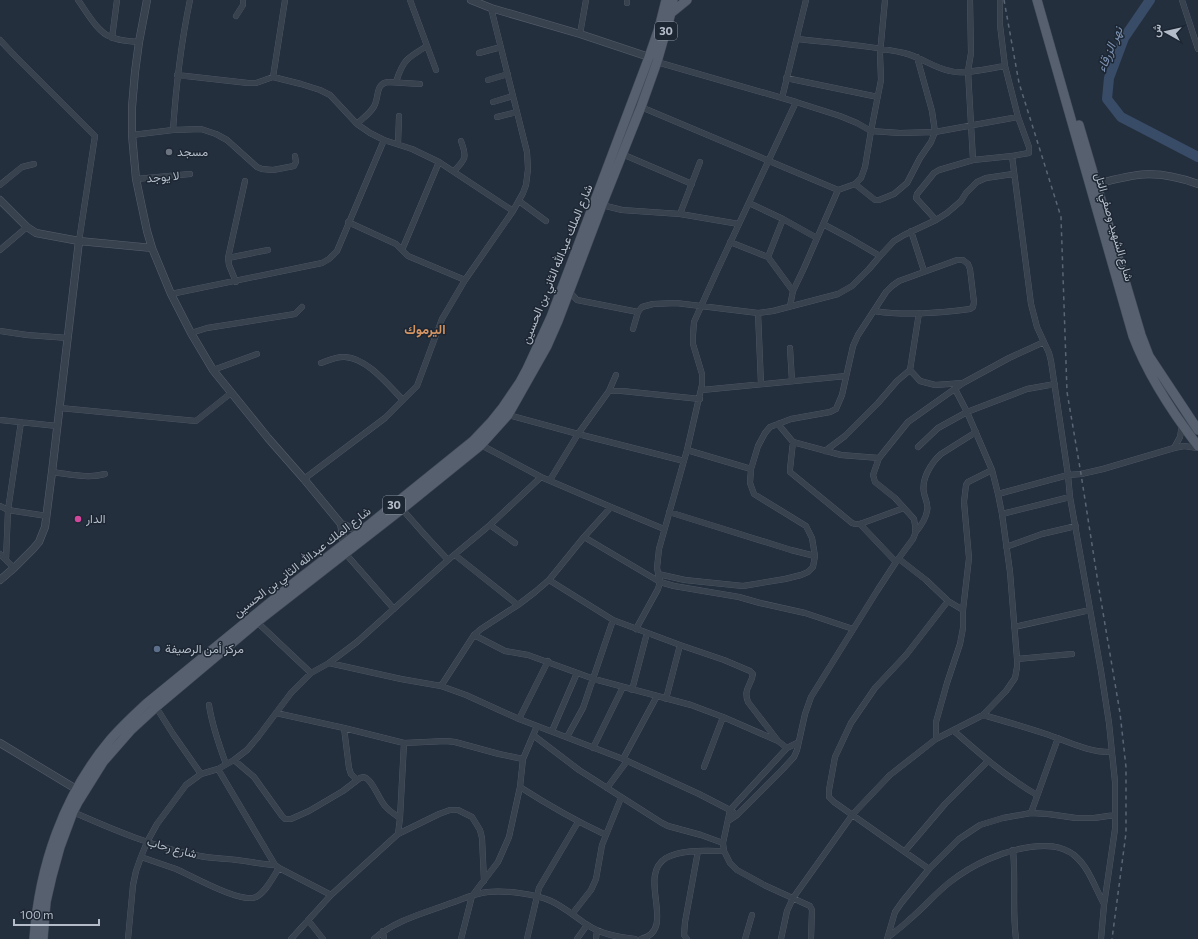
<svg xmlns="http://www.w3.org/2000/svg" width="1198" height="939" viewBox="0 0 1198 939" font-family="Commissioner,Vazirmatn,sans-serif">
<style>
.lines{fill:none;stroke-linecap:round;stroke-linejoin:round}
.river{stroke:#394c67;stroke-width:10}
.minor-casing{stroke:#565f6c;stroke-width:6}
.tertiary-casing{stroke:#565f6c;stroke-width:8}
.primary-casing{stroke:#414a57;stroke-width:10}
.minor{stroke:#38414e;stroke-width:5.5}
.tertiary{stroke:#38414e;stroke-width:7}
.primary{stroke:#56606e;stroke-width:9}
.rail{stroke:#5a6575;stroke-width:1.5;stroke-dasharray:4 4;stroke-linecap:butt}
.worship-dot{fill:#6b7280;stroke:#1d2633;stroke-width:1.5}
.hotel-dot{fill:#d1479c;stroke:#1d2633;stroke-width:1.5}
.service-dot{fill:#5c6f8a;stroke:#1d2633;stroke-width:1.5}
.labels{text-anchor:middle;stroke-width:3;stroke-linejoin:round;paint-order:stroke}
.shield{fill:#1d2633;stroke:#878f9c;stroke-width:1}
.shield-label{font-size:11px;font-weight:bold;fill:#b4bcc9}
.poi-label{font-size:12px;fill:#b4bcc9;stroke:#1d2633;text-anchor:start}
.street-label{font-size:12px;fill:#b4bcc9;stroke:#1d2633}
.water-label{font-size:13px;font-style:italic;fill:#7c92b1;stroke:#1d2633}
.neighbourhood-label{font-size:13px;font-weight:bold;fill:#d59563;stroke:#1d2633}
</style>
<rect width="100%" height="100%" fill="#242f3e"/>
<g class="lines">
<path class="river" d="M1150 0 1124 38 1109 78 1107 99 1121 117 1198 157"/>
<defs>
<path id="minor" d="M78 0C86 11 98 33 111 37 119 41 130 41 139 42
M410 0 436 70
M970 0 971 53 968 71 973 160
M1182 0 1198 49
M627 3V0
M236 16 243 5V0
M580 34 586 0
M112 38 117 0
M797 39C832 43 869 45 904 53 921 57 934 68 950 71 963 75 990 68 1005 66
M0 40 14 55 95 136 79 241
M479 53 501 47
M657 62 796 102 840 116 857 123 871 131 900 133 935 132 1018 117
M177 75 248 83H256L273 77 301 84 320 90 330 95 357 124 370 133 384 140 412 149 439 162 513 211
M273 77 285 0
M786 78 878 97
M488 80 508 74
M396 82C403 60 407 58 427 46
M782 98 806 0
M493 102 513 96
M796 102 716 273 694 322 693 335V344L702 374V385L687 450 659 549 657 568 660 582 674 586 739 597 760 603 805 613 853 629
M641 107 838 190
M497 117 517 112
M357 124C362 119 369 114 373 108 380 99 374 84 388 82L420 84
M173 130C176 86 181 43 190 0
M132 135 173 130 201 129 216 134 227 140 257 167 262 169 273 170 294 166 296 162 295 156
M398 144 399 116
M622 154 692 184
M1012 156 1031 304 1037 327 1049 353 1051 361 1068 475 1070 497 1101 671 1109 723 1115 782V829L1104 905 1101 939
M454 171C466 159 467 157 461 141
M136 179 190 174
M855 184 875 200H879L894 194 907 183 920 158 931 142 935 132 932 111 917 57
M0 185 22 167 34 164
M519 201 546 221
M749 203 783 219 817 238
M602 205 622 210 680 214 739 224
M680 214 700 162
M936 220 916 198 917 194 934 173 939 170 973 160 1012 156 1029 153V147L1018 117 1005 66 1000 25V0
M348 222 396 244 408 256 465 280
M823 224 851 239 880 256
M911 231 924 271
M730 242 768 257 793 291
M0 250 27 227
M402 250 439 162
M768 257 783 219
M228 258 268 250
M236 282 229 265 228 258 245 181
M568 290 577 300 638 312
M171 294 322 263 329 259 337 251 384 140
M790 306 793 291 804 268 838 190 855 184 861 178 865 167 871 131 881 80 880 54 885 0
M758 313 761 384
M919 313 910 370 920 381 935 385 963 383
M633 329 638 312 642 307 653 304 676 303 758 313 773 311 838 294 852 286 869 269 880 256 894 241 904 235 936 220 947 213 961 201 966 193 977 182 986 178 1013 174
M0 331 27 335 68 338
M191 333 207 328 295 314 302 307
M790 348 792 381
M321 363C329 360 337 356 345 357 367 358 388 385 403 400
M213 370 257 354
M702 390 846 376
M609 391 616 375
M60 408 196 421 231 393
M508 415 578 434 684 461
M0 420 57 426
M778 424 793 442 841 455 879 458
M793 442 790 469V472L852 523 855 524H860L904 508
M481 445 541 477 611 507 664 529
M918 447 938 428 967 412 1027 389 1055 384
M1174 448 1180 437 1182 425
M687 450 751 469
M825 451 845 436 878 403 897 381 910 370
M52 472C70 474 87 479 105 474
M304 479 385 418 417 386 442 319 465 280 513 211 523 193 526 185 528 169 527 152 491 8
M550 480 578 434 609 391H622L700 399
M998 494 1068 475 1081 474 1103 469 1174 448 1184 446 1198 448
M0 506 8 510 47 516
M402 509 424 534 448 560
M669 512 791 550 815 556
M1002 514 1070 497
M860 524 896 562
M490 525 515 543
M915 533C920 527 926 519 927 511 929 505 925 499 924 493 921 479 931 463 941 454L976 432
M584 537 660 582 658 589 636 629
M1006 547 1042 534 1076 526
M345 553 394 609
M0 554 14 568
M455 555 518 605
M899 559 926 580 948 601 963 610
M6 560 8 510 21 422
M658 574 685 580 743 586 785 579 801 575 808 572 813 567 815 556 812 538 806 526 754 494 750 483 751 469 758 446 765 433 770 427 791 419 830 412 836 409 842 395 853 346 858 335 886 292 892 286 899 281 957 260H963L968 264 970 269 974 302 973 307 970 309C938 313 906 316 874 311
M549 580 613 620 680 645 724 660 750 671 753 674C751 686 743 689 748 702L778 741
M257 622 311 673
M1014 627 1090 610
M474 635 505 651 528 655 594 679 691 705 723 717 778 741 787 748
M1017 659 1072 654
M329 663 401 679 441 686 466 695 519 719 623 759 699 794 730 810 737 815
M441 686 474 635 481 629 518 605 535 592 549 580 584 537 611 507
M632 690 647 633
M666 699 680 645
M209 705C212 725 219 745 226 764
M156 707 173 734 201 774
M276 713 344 728 404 743 446 741 455 742 499 754 523 759
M983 715C1004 721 1025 727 1046 734 1067 741 1089 753 1112 752
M519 719 548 661
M344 728 349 768 351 774 357 780
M552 731 577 673
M954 731C980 754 1006 777 1037 795
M533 735 579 770 662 823 668 826 701 835 723 843
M567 737 583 708 613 620
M936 739V722L947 683 960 644 963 628V610L969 558 964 502 966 485 968 482 992 470
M797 743 787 748 730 810 723 843 724 851 730 863 737 870 764 885 810 906 812 910 811 939
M593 748 623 687
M623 759 657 696
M234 760 254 777 282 816 285 819H291L309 811 343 791 360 778 364 777C373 780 378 798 385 806 389 811 394 814 400 818
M704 767 723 717
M218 769 275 865 279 868 331 895
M520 787C548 805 576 821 606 835
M607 788 627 761
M73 812C114 830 156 848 200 856 209 858 218 858 227 859 243 860 259 864 275 865
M1031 813 1058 738
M728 821 737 815 783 769 794 757 797 750 805 714 811 697 877 591 896 562 913 539 915 534V525L914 519 895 498 875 482 873 475 879 458 908 422 963 383 1009 358 1044 342
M398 834 400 818 404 743
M1013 850C1016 879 1012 909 1016 939
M905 851 945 804 988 761
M141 857C153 861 164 865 176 869 192 876 241 904 256 897 266 892 273 877 279 868
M929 869 834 802 829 797V790L835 757 851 723 875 688 906 655 948 601
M573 913 591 890 596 879 602 845 621 798
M308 920 323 939
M383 931 384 939
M888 937C896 931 903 926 910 919 924 907 936 893 950 882 973 864 1002 851 1030 847 1046 845 1061 845 1074 855 1089 867 1095 888 1104 904
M128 939 133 885 136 871 141 857 147 842 157 824 186 785 201 774 218 769 234 760 247 750 258 737 291 693 311 673 329 663 357 642 448 560 490 525 541 477
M291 939 331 895 398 834 439 814 450 810H458L472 817 480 830 482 838 484 881
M374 939C395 920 425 913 451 903 463 899 475 893 488 892 504 890 536 894 551 901 564 907 574 916 586 924 600 934 618 937 635 939
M461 939 472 896 498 862 509 837 520 787 523 759 537 726
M527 939 539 888 578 822
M577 939 587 925
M596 939 597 930
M641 939C678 930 636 876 666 858 682 849 706 851 724 851
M687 939 684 935 685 922 698 851
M745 939 752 915
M781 939 787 911 793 898 853 814 890 775 936 739 983 715 1006 691 1015 678 1017 667V659L1010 572 1002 514 998 494 992 470 967 412 955 389
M887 939 895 912 902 902 929 869 959 839 980 825 1003 818 1031 813 1048 814 1076 818H1094L1115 815"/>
<path id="tertiary" d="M147 0 139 42 135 72 132 107V135L136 179 147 231 152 248 171 294 191 333 213 370 268 438 304 479 341 524 351 528 362 530
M471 0 491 8 580 34 649 57
M1097 184C1137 173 1157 169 1198 184
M0 200 27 227 36 233 79 241 152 248
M341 524 343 535V546
M0 580 14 568 33 549 39 542 45 527 52 472 79 241
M0 743 76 789"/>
<path id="primary" d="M1037 0 1133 336C1148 376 1172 412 1198 446
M671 13 687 0
M1079 125 1141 335 1149 356 1198 430
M34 939C39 867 63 796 110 740 121 727 134 715 147 703L295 582 370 524 473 441 491 422 503 407 520 382 527 369 551 317 649 57 659 28 666 0
M43 939 46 902 52 876 60 847 73 812 78 802 103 762 131 730 156 707 257 622 402 509 481 445 508 415 547 346 558 321 602 205 641 107 657 62 671 13 673 0"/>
</defs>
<use href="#minor" class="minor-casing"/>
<use href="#tertiary" class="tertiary-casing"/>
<use href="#primary" class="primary-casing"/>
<use href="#minor" class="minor"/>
<use href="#tertiary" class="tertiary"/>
<use href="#primary" class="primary"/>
<path class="rail" d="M1004 0 1019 83 1061 217 1067 392 1081 474 1098 583 1120 713 1126 767V833L1112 939"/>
</g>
<circle class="worship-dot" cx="169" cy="152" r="4"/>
<circle class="hotel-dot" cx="78" cy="519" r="4"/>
<circle class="service-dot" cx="157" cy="649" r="4"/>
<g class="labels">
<g class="shield">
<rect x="655" y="22" width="22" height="18" rx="3"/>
<rect x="383" y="496" width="22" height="18" rx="3"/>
</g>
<g class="shield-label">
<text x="666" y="35">30</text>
<text x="394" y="509">30</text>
</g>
<g class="poi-label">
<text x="177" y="156">مسجد</text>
<text x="86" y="523">الدار</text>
<text x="165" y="653">مركز أمن الرصيفة</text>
</g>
<g class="street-label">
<text transform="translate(163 177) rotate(-5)" y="4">لا يوجد</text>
<text transform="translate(1114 227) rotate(74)" y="4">شارع الشهيد وصفي التل</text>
<text transform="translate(557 264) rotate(-68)" y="4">شارع الملك عبدالله الثاني بن الحسين</text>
<text transform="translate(302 562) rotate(-38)" y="4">شارع الملك عبدالله الثاني بن الحسين</text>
<text transform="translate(172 848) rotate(15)" y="4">شارع رحاب</text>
</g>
<g class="water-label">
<text transform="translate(1109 49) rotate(-67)" y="5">نهر الزرقاء</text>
</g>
<g class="neighbourhood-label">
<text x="425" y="334">اليرموك</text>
</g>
</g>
<g transform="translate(1166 32) rotate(278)" stroke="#1d2633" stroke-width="3" paint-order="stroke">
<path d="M0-3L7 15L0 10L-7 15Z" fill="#b4bcc9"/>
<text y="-6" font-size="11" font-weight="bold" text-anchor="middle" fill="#b4bcc9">ش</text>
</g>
<path d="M14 919v6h85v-6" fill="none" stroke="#b4bcc9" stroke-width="2"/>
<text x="20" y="919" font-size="12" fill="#b4bcc9" stroke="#1d2633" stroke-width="3" paint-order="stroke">100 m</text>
</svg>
